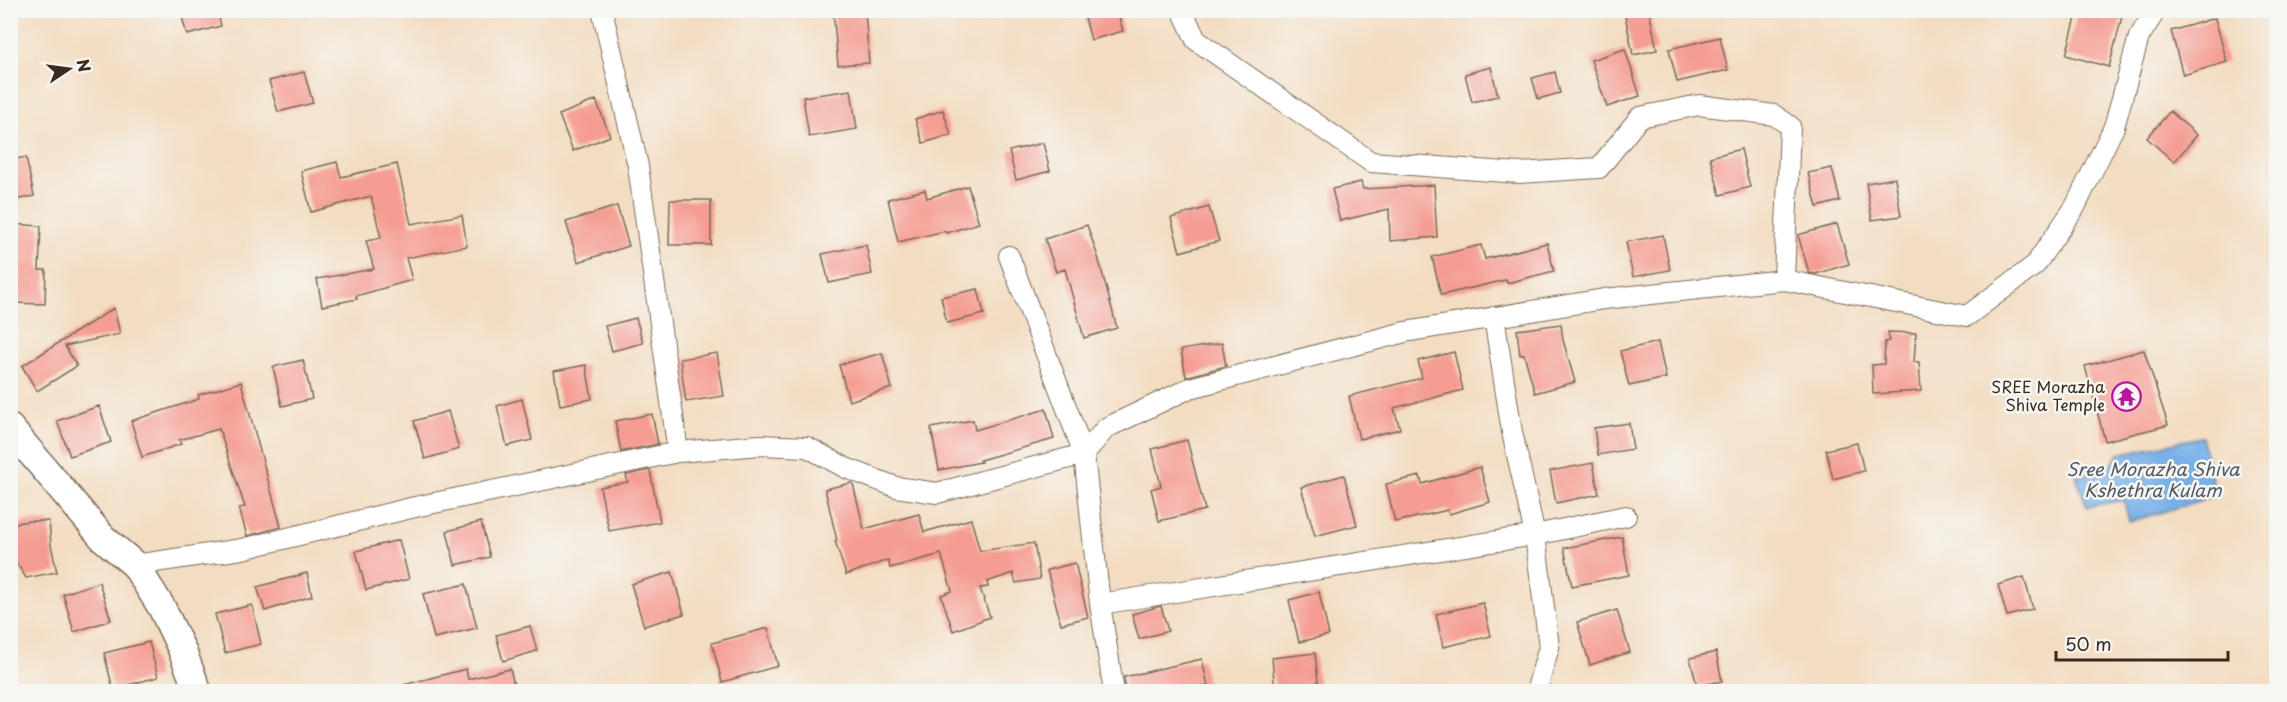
<svg xmlns="http://www.w3.org/2000/svg" width="2287" height="702" viewBox="0 0 2287 702" font-family="'Playpen Sans',sans-serif">
<style>
.water{fill:#77b0e7;stroke:#596d82;stroke-width:1.5}
.building{fill:#f59d93}
.lines{fill:none;stroke-linecap:round;stroke-linejoin:round}
.minor-casing{stroke:#7b6957;stroke-width:22}
.secondary-casing{stroke:#7b6957;stroke-width:30}
.minor{stroke:#fff;stroke-width:20}
.secondary{stroke:#fff;stroke-width:27}
.labels{text-anchor:middle;stroke-width:5;stroke-linejoin:round;paint-order:stroke}
.poi-label{font-size:16px;fill:#3b2a1e;stroke:#f6f6f2;text-anchor:end}
.water-label{font-size:18px;font-style:italic;fill:#505964;stroke:#f6f6f2}
</style>
<rect width="100%" height="100%" fill="#f6f6f2"/>
<filter id="ink" filterUnits="userSpaceOnUse"><feTurbulence type="fractalNoise" baseFrequency=".0167" numOctaves="2"/><feDisplacementMap in="SourceGraphic" scale="12" xChannelSelector="R" yChannelSelector="G"/><feConvolveMatrix kernelMatrix="1 2 1 2 8 2 1 2 1" color-interpolation-filters="sRGB"/></filter>
<filter id="wash" filterUnits="userSpaceOnUse"><feTurbulence type="fractalNoise" baseFrequency=".008" numOctaves="4" result="noise"/><feDisplacementMap in="SourceGraphic" scale="24" xChannelSelector="R" yChannelSelector="G"/><feGaussianBlur stdDeviation="1.35" result="paint"/><feColorMatrix in="noise" values="0 0 0 0 0 0 0 0 0 0 0 0 0 0 0 0 0 1.4 0 .05"/><feComposite in="paint" operator="in"/></filter>
<g filter="url(#wash)">
<rect width="100%" height="100%" fill="#f3ddc2"/>
<path class="water" d="M2202 437 2216 496 2129 522 2124 500 2087 507 2076 476 2109 469 2118 454Z"/>
<g id="blocks">
<path class="building" d="M180 10H217L221 26 187 35Z
M833 10H865L869 63 838 65Z
M1083 10H1117L1123 31 1091 40Z
M1624 10H1649L1657 50 1633 55Z
M2078 10H2100L2122 17 2109 67 2066 55Z
M2215 18 2227 62 2183 75 2171 31Z
M1720 37 1728 70 1677 82 1669 49Z
M1625 49 1640 96 1607 107 1591 60Z
M1491 67 1498 96 1472 102 1465 74Z
M304 72 313 103 278 112 269 81Z
M1555 72 1560 93 1538 99 1532 78Z
M851 90 857 129 809 137 803 97Z
M596 100 610 136 573 151 559 115Z
M943 110 951 135 923 143 915 119Z
M2170 111 2197 135 2174 162 2147 138Z
M1043 143 1050 171 1016 180 1009 151Z
M1741 149 1750 187 1720 195 1710 157Z
M26 157 34 196 10 201V160Z
M337 162 341 177 397 164 411 224 462 215 467 246 406 258 412 280 356 296 357 299 322 306 317 279 374 269 366 241 381 238 371 196 311 212 301 171Z
M1832 168 1840 201 1817 207 1808 173Z
M1895 178 1901 216 1872 220 1866 183Z
M1361 182 1363 189 1434 185 1437 237 1390 241 1389 209 1340 221 1332 189Z
M968 186 979 223 946 233 945 231 898 242 888 199 925 190 927 198Z
M670 200H711V245H669Z
M617 206 629 246 578 262 566 222Z
M1209 207 1219 241 1180 252 1171 218Z
M10 224 41 226 39 270H46L45 304 10 303Z
M1837 224 1849 264 1816 274 1809 273 1798 235Z
M1087 225 1098 257 1117 328 1084 338 1065 269 1056 272 1045 239Z
M1663 235 1670 270 1633 277 1626 242Z
M1547 243 1554 271 1507 283 1506 280 1441 295 1432 257 1481 245 1485 259Z
M866 245 872 274 829 283 822 254Z
M978 289 984 314 947 323 941 297Z
M114 308 120 334 65 346 77 366 37 391 22 366Z
M636 318 643 343 612 351 605 326Z
M1561 324 1563 340 1575 382 1535 393 1524 354 1520 355 1517 330Z
M1888 332 1916 333 1914 362H1919L1921 391 1873 394 1872 365 1884 364 1885 342 1889 341Z
M1658 342 1666 378 1629 386 1620 351Z
M1222 343 1226 366 1186 377 1181 350Z
M2144 350 2168 425 2105 441 2085 366Z
M1454 352 1463 390 1394 408 1400 429 1359 439 1349 396 1422 378 1418 361Z
M717 353 724 396 686 402 680 359Z
M882 353 892 388 849 401 839 365Z
M303 360 312 399 282 406 273 367Z
M586 365 592 399 560 405 554 371Z
M241 382 281 527 247 536 239 508 245 507 219 429 179 440 181 444 142 457 131 421 199 399 198 395Z
M522 399 532 440 507 446 497 406Z
M99 406 111 442 70 456 57 421Z
M1046 409 1054 439 980 460 981 462 939 470 931 428 973 420 975 430Z
M448 411 459 449 425 459 414 421Z
M652 414 658 444 621 452 615 421Z
M1629 423 1633 449 1598 455 1594 428Z
M1187 440 1205 510 1159 521 1151 489 1161 486 1152 449Z
M1857 443 1864 471 1833 479 1826 450Z
M1593 463 1599 494 1556 503 1550 471Z
M1480 467 1490 502 1449 514 1448 510 1395 522 1386 484 1420 476 1422 484Z
M650 470 660 522 609 531 600 487 628 482 626 475Z
M1344 475 1357 525 1315 536 1301 487Z
M851 483 853 484 864 529 919 514 924 532 971 519 980 551 1034 543 1040 579 1016 583 1013 573 987 582 988 587 980 588 990 617 953 631 941 595 952 591 941 554 890 568 888 560 846 575 835 541H837L825 489Z
M29 521H49L51 545 57 572 26 578 13 557 10 545V524Z
M481 522 490 557 455 565 447 531Z
M1622 537 1629 575 1572 586 1564 548Z
M399 540 409 579 366 590 356 551Z
M1075 563 1088 617 1061 624 1047 570Z
M672 572 684 614 644 626 631 584Z
M307 573 312 596 265 611 257 587Z
M2024 577 2033 609 2007 616 1998 585Z
M99 582 111 620 74 632 63 594Z
M466 584 477 628 434 638 423 594Z
M1319 592 1329 635 1299 642 1289 600Z
M1483 603 1491 636 1443 647 1436 614Z
M252 605 261 644 225 653 215 614Z
M1161 606 1168 631 1139 639 1132 614Z
M1617 610 1630 652 1590 665 1577 622Z
M530 626 537 651 503 661 496 635Z
M768 628 778 666 722 682 712 643Z
M149 642 158 677 113 689 104 653Z
M1716 652 1722 681 1697 686 1690 658Z
M1315 653 1319 692H1275L1272 658Z
M1202 659 1208 686 1184 692H1126L1124 677Z
M466 669 468 679 510 669 516 692H404L403 685Z"/>
</g>
</g>
<g filter="url(#ink)">
<use href="#blocks" fill-opacity="0" stroke="#7b6957" stroke-width="1.5"/>
<g class="lines">
<defs>
<path id="minor" d="M602 10 638 166 678 452
M1182 10 1196 40 1371 162 1519 173 1599 168 1640 117 1699 105 1774 115 1790 126 1784 280
M1009 256 1084 454 1100 604 1114 692
M1494 317 1512 432 1535 535 1549 647 1536 692
M135 565 242 549 415 507 678 452 760 445 807 447 846 468 896 487 937 493 1084 454 1106 428 1190 388 1405 332 1604 299 1784 280 1967 316 2035 265 2075 207 2114 127 2139 37 2156 10
M1100 604 1535 535 1626 516"/>
<path id="secondary" d="M10 428 103 538 135 565 162 608 182 650 198 692"/>
</defs>
<use href="#minor" class="minor-casing"/>
<use href="#secondary" class="secondary-casing"/>
<use href="#minor" class="minor"/>
<use href="#secondary" class="secondary"/>
</g>
</g>
<defs>
<symbol id="temple-ring" viewBox="-11 -11 22 22"><circle r="9.5" fill="#f6f6f2" stroke="#b5179e" stroke-width="1.5"/><path d="M0-6L5-2H3V0L6.5 2.5H4V6H1.5V3h-3V6H-4V2.5H-6.5L-3 0V-2H-5Z" fill="#b5179e"/></symbol>
</defs>
<g fill-rule="evenodd">
<use href="#temple-ring" x="2110" y="380" width="33" height="33"/>
</g>
<g class="labels">
<g class="poi-label">
<text x="2105" y="393">SREE Morazha<tspan x="2105" dy="18">Shiva Temple</tspan></text>
</g>
<g class="water-label">
<text x="2153" y="476">Sree Morazha Shiva<tspan x="2153" dy="21">Kshethra Kulam</tspan></text>
</g>
</g>
<rect width="2287" height="702" fill="none" stroke="#f6f6f2" stroke-width="36"/>
<g transform="translate(69 69) rotate(77)" stroke="#f6f6f2" stroke-width="4.5" paint-order="stroke">
<path d="M0-4.5L10 22L0 15L-10 22Z" fill="#3b2a1e"/>
<text y="-9" font-size="16" font-weight="bold" text-anchor="middle" fill="#3b2a1e">N</text>
</g>
<path d="M2056 651v9h172v-9" fill="none" stroke="#3b2a1e" stroke-width="3"/>
<text x="2065" y="651" font-size="18" fill="#3b2a1e" stroke="#f6f6f2" stroke-width="4.5" paint-order="stroke">50 m</text>
</svg>
